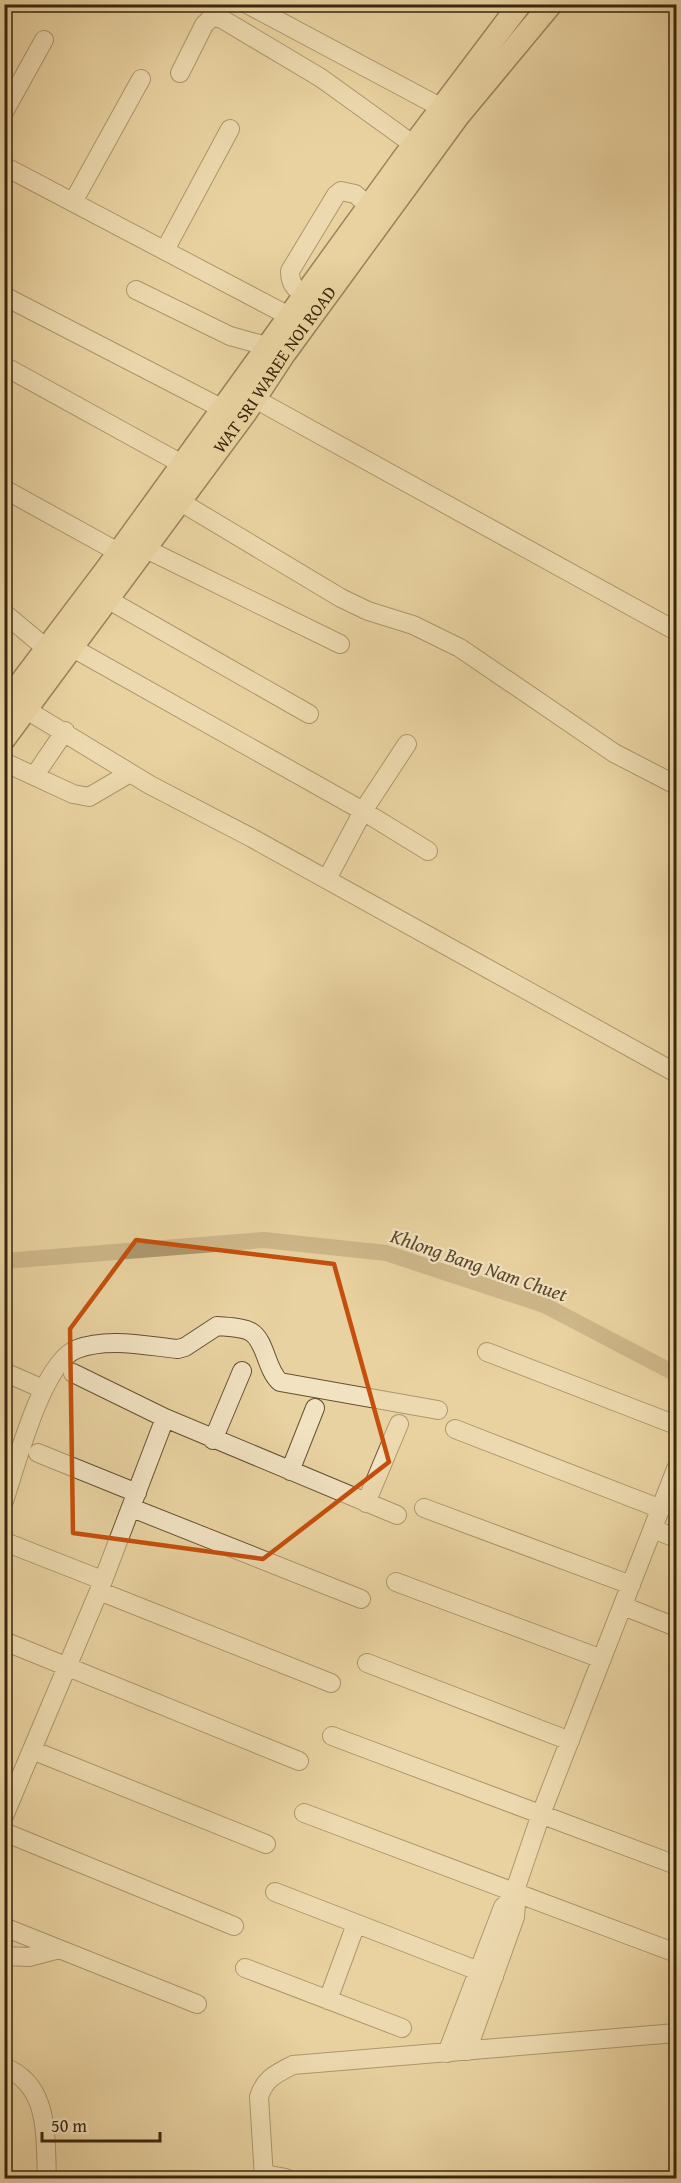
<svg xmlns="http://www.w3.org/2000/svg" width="681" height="2183" viewBox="0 0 681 2183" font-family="'Gentium Book Plus',serif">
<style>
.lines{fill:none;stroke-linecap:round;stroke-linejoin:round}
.canal{stroke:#ad986e;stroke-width:16}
.minor-casing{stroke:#655131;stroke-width:20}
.major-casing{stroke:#39260c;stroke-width:25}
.minor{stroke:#f1e2c2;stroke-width:18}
.major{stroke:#e9d2a1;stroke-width:22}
.marked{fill:none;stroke:#c54f0c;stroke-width:4.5;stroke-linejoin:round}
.labels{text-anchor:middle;stroke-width:4.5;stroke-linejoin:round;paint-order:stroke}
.street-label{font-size:18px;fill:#39260c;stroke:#f1e2c2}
.water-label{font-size:20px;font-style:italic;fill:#5c4829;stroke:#f1e2c2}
</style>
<rect width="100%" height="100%" fill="#e9d2a1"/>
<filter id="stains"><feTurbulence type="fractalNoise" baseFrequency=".00333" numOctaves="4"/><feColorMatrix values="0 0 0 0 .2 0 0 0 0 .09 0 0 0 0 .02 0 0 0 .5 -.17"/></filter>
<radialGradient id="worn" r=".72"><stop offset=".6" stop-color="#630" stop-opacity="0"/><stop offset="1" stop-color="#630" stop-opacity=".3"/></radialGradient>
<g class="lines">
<path class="canal" d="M4 1261 264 1240 386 1253 544 1305 676 1374"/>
<defs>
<path id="minor" d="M247 4 442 108
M180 73 204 25 212 17 222 19 321 78 414 145
M4 112 44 40
M4 166 289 316
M73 202 141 79
M165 250 230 129
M136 290 230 336 266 346
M304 295C294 288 290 283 290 271L336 195 341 191 355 194 369 206
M4 296 221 408
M4 366 182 464
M255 399 676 631
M4 489 118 552
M179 501 341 598 368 611 413 625 460 648 614 753 676 785
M144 548 340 644
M107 599 309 714
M4 613 47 649
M71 647 363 811 428 851
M25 709 150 785 252 838 676 1073
M4 762 73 794 89 797 130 773
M35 775 65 731
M327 879 363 811 407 744
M487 1352 676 1425
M4 1372 43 1389
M165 1418 397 1515
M455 1429 661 1509
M213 1440 242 1371
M38 1453 137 1493
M290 1471 315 1408
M4 1501C16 1466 42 1362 77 1349 108 1337 147 1346 178 1349L185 1347 217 1326C227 1327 243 1327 251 1332 266 1341 266 1370 280 1382L438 1410
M366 1503 399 1424
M132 1508 361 1599
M424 1508 631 1585
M653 1529 676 1538
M5 1542 102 1580
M396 1582 602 1659
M99 1591 331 1683
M623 1606 676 1627
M4 1641 299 1761
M367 1663 570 1741
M332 1736 676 1865
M32 1750 266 1844
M304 1813 676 1953
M4 1816 99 1591 165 1418 73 1373
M4 1832 234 1926
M275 1892 494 1977
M4 1927 197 2004
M4 1956 29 1957 59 1949
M245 1968 402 2028
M328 2000 356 1924
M467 2051 515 1917 516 1905 512 1899
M447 2053 503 1907 512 1899 541 1814 676 1469
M4 2067C50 2085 45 2136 47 2178
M264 2174 286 2178
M264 2178 259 2097C265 2078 276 2074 293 2065L676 2033"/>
<g id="major">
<path d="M4 705 106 570 403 159 520 4"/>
<path id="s1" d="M4 739 246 412 284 354 458 116 551 4"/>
</g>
</defs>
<use href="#minor" class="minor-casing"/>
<use href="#major" class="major-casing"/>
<use href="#minor" class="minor"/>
<use href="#major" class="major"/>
</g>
<path d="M0 0H681V2183H0ZM136 1240 334 1264 389 1462 263 1559 73 1533 70 1329Z" fill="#e9d2a1" fill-opacity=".55" fill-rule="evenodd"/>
<path class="marked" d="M136 1240 334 1264 389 1462 263 1559 73 1533 70 1329Z"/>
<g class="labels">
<g class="street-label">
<text dy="6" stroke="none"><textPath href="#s1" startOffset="458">WAT SRI WAREE NOI ROAD</textPath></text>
</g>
<g class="water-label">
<text transform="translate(479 1265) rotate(19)" y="7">Khlong Bang Nam Chuet</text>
</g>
</g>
<rect width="681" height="2183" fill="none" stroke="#e9d2a1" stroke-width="24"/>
<rect x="6" y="6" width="669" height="2171" fill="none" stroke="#39260c" stroke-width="3"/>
<rect x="12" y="12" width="657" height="2159" fill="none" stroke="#39260c" stroke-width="1.5"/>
<path d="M42 2132v9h118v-9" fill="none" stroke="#39260c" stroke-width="3"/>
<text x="51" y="2132" font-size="18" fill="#39260c" stroke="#f1e2c2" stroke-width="4.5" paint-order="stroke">50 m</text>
<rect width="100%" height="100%" filter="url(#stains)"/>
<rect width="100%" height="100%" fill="url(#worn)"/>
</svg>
